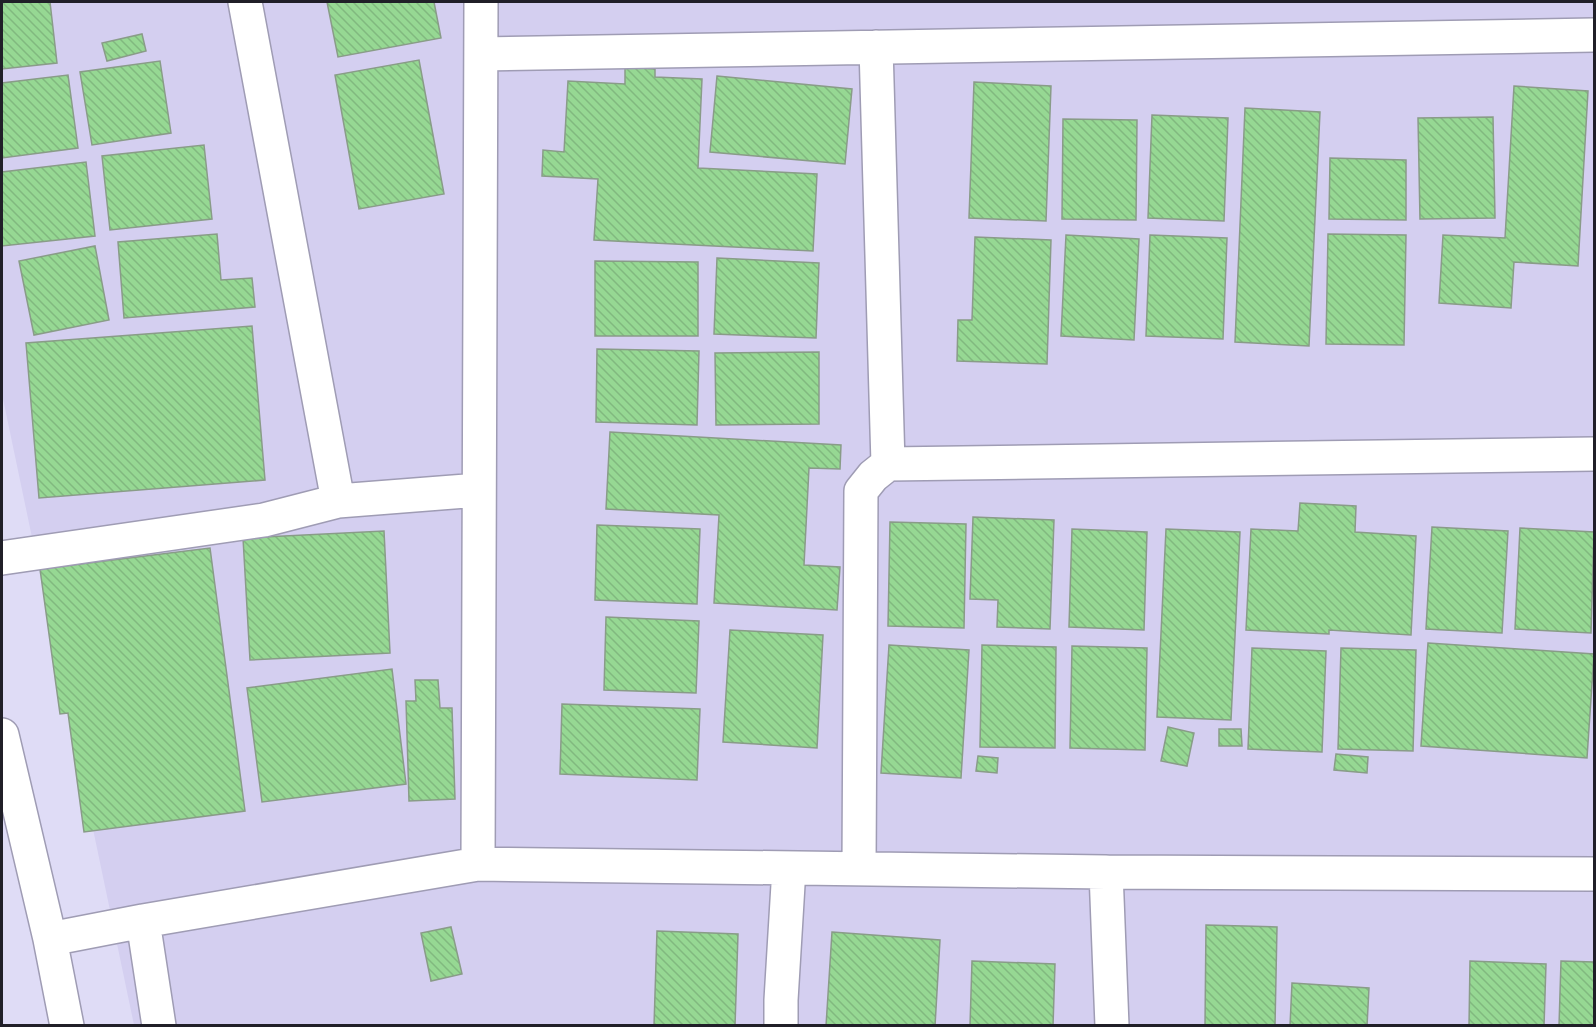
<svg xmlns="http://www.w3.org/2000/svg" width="1596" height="1027" viewBox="0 0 1596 1027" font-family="Lora,serif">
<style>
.built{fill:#d4cff0}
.building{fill:url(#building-back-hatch);stroke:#899c88;stroke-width:1.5}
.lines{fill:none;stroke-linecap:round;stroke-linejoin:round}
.minor-casing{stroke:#9f9cb4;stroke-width:36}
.minor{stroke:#fff;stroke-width:33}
</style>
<defs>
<pattern id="building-back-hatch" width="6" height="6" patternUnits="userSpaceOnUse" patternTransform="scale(1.5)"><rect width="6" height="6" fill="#96d893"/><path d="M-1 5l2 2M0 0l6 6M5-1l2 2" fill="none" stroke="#81b97f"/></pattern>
</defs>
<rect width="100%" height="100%" fill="#dfdcf6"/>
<path class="built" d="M2 2H1594V1025H134L2 394Z"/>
<path class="building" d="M2 2H50L57 63 2 69Z
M327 2H434L441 38 338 57Z
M142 34 146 51 107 61 102 43Z
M419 60 444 194 359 209 335 75Z
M160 61 171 133 92 145 80 72Z
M625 67 655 69V77L702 79 698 168 817 174 813 251 594 240 598 179 542 176 543 150 564 152 568 81 625 84Z
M68 75 78 148 2 158V83Z
M717 76 852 89 845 164 710 152Z
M974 82 1051 86 1046 221 969 218Z
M1514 86 1588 91 1578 266 1514 262 1511 308 1439 303 1443 235 1505 238Z
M1245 108 1320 112 1309 346 1235 342Z
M1152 115 1228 118 1224 221 1148 218Z
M1493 117 1495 218 1420 219 1418 118Z
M1063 119 1137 120 1136 220 1062 219Z
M204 145 212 219 110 230 102 156Z
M1330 158 1406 160V220L1329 219Z
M86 162 95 236 2 246V172Z
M217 234 221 280 252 278 255 307 124 318 118 242Z
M1328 234 1406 235 1404 345 1326 344Z
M1066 235 1139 239 1134 340 1061 336Z
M1150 235 1227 238 1223 339 1146 336Z
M975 237 1051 240 1047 364 957 361 958 320H972Z
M95 246 109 320 34 335 19 261Z
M717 258 819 263 816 338 714 334Z
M595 261 698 262V336H595Z
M252 326 265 480 39 498 26 343Z
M597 349 699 351 697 425 596 422Z
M819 352V424L716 425 715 353Z
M610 432 841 445 840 469 809 468 804 565 840 567 837 610 714 603 719 515 606 509Z
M1300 503 1356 506 1355 532 1416 536 1411 635 1329 630V634L1246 630 1251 529 1298 531Z
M973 517 1054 520 1050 629 997 627 998 600 970 599Z
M890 522 966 524 964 628 888 626Z
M597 525 700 529 697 604 595 600Z
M1432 527 1508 531 1502 633 1426 629Z
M1520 528 1594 532 1591 633 1515 629Z
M1072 529 1147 532 1144 630 1069 627Z
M1166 529 1240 532 1231 720 1157 717Z
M384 531 390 653 250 660 243 538Z
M210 548 245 811 84 832 68 713 60 714 40 569Z
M606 617 699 621 696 693 604 690Z
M730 630 823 635 817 748 723 742Z
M1428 643 1594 654 1587 758 1421 746Z
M889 645 969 650 961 778 881 773Z
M982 645 1056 647 1055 748 980 747Z
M1072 646 1147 648 1145 750 1070 748Z
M1252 648 1326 651 1322 752 1248 749Z
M1341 648 1416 650 1413 751 1338 749Z
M392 669 406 784 262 802 247 688Z
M415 680H438L440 708H452L455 799 409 801 406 701H416Z
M562 704 700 709 697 780 560 774Z
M1168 727 1194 733 1187 766 1161 761Z
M1219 729H1241L1242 746H1219Z
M1336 754 1368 757 1367 773 1334 770Z
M978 756 998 758 997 773 976 771Z
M1206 925 1277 927 1275 1026H1205Z
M451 927 462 974 431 981 421 933Z
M657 931 738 934 735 1026H654Z
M832 932 940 940 935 1026H826Z
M972 961 1055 964 1053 1026H970Z
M1470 961 1546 964 1544 1026H1469Z
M1561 961 1594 962V1026H1559Z
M1292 983 1369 988 1367 1026H1290Z"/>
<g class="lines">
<defs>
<path id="minor" d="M245 2 338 501
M876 47 888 464 1594 454
M481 54 1594 35
M2 558 264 520 338 501 479 490
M2 735 50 939 67 1026
M478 864 481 2
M859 869 861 491 873 476 888 464
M1106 872 1594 874
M143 921 159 1026
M50 939 143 921 478 864 1106 872 1112 1026
M781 1026V1000L789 868"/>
</defs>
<use href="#minor" class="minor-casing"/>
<use href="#minor" class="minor"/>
</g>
<rect width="1596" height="1027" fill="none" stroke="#201f28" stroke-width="6"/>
</svg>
